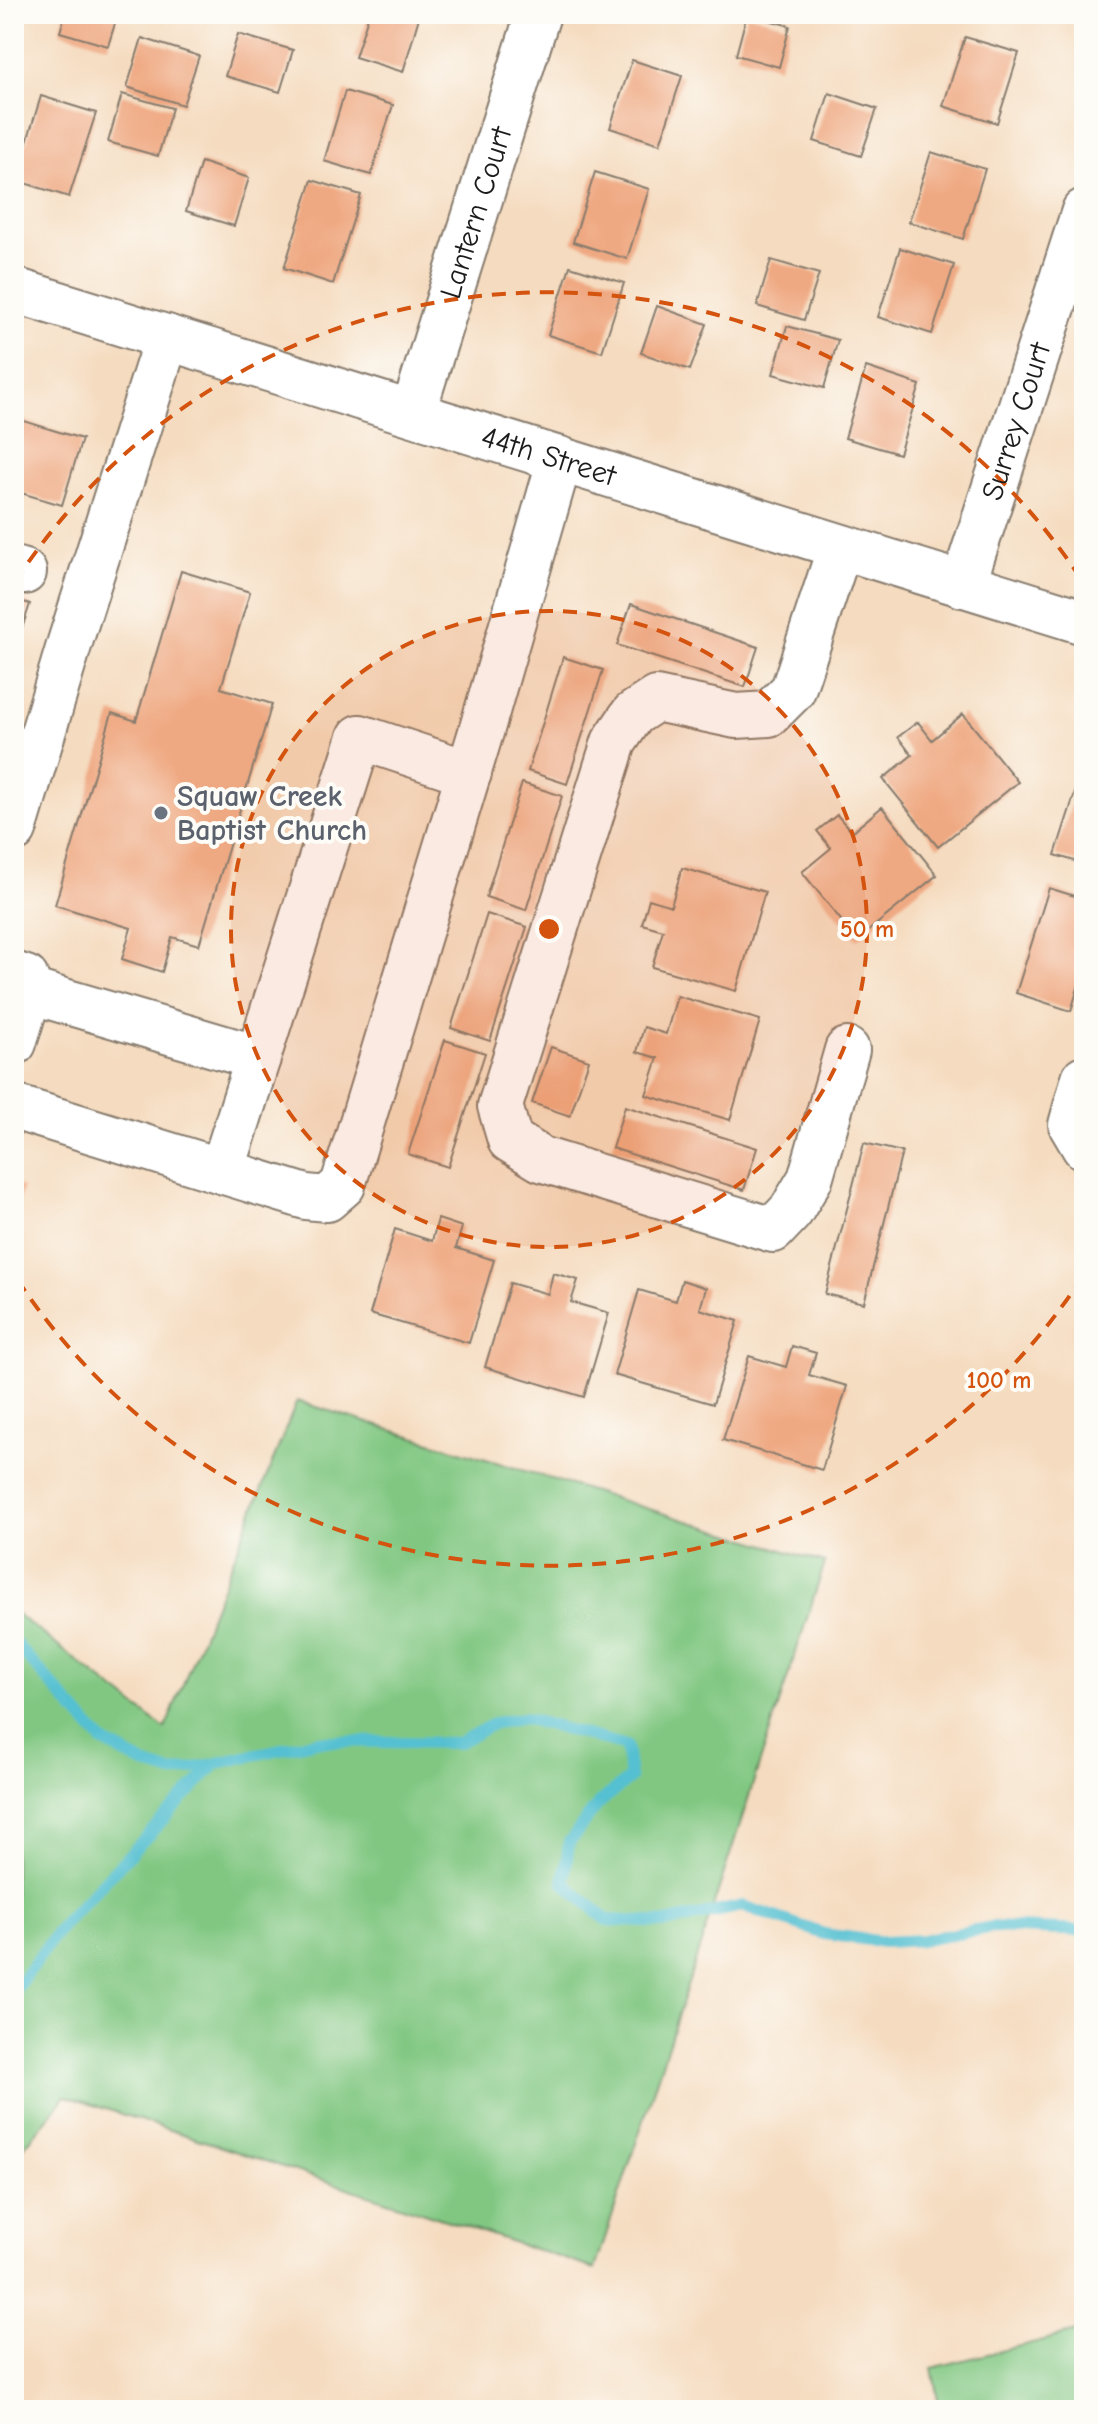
<svg xmlns="http://www.w3.org/2000/svg" width="1098" height="2424" viewBox="0 0 1098 2424" font-family="'Comic Neue',sans-serif">
<style>
.green{fill:#81c782;stroke:#4e724f;stroke-width:2}
.lines{fill:none;stroke-linecap:round;stroke-linejoin:round}
.stream{stroke:#55c0d1;stroke-width:12}
.building{fill:#efa982}
.minor-casing{stroke:#887c6e;stroke-width:48}
.minor{stroke:#fff;stroke-width:44}
.ring{fill:none;stroke:#d4530e;stroke-width:4;stroke-dasharray:14 10}
.worship-dot{fill:#6b7280;stroke:#fdfcf7;stroke-width:3}
.labels{text-anchor:middle;stroke-width:8;stroke-linejoin:round;paint-order:stroke}
.street-label{font-size:30px;fill:#1c1c1c;stroke:#fdfcf7}
.worship-label{font-size:30px;font-weight:bold;fill:#5b616d;stroke:#fdfcf7;text-anchor:start}
.centre{fill:#d4530e;stroke:#fdfcf7;stroke-width:4}
.ring-label{font-size:24px;text-anchor:middle;font-weight:bold;fill:#d4530e;stroke:#fdfcf7;stroke-width:8;stroke-linejoin:round;paint-order:stroke}
</style>
<rect width="100%" height="100%" fill="#fdfcf7"/>
<filter id="ink" filterUnits="userSpaceOnUse"><feTurbulence type="fractalNoise" baseFrequency=".0125" numOctaves="2"/><feDisplacementMap in="SourceGraphic" scale="16" xChannelSelector="R" yChannelSelector="G"/><feConvolveMatrix kernelMatrix="1 2 1 2 8 2 1 2 1" color-interpolation-filters="sRGB"/></filter>
<filter id="wash" filterUnits="userSpaceOnUse"><feTurbulence type="fractalNoise" baseFrequency=".006" numOctaves="4" result="noise"/><feDisplacementMap in="SourceGraphic" scale="32" xChannelSelector="R" yChannelSelector="G"/><feGaussianBlur stdDeviation="1.8" result="paint"/><feColorMatrix in="noise" values="0 0 0 0 0 0 0 0 0 0 0 0 0 0 0 0 0 1.4 0 .05"/><feComposite in="paint" operator="in"/></filter>
<g filter="url(#wash)">
<rect width="100%" height="100%" fill="#f5dbbf"/>
<path class="green" d="M297 1401 825 1563 595 2269 66 2096 14 2159V1612L165 1729Z
M1084 2330V2410H940L932 2368Z"/>
<g class="lines">
<path class="stream" d="M14 1642 102 1741 144 1764 173 1773 317 1741 458 1743 495 1723 524 1718 626 1746 630 1778 599 1803 569 1842 564 1883 607 1920 665 1923 743 1906 824 1934 884 1942 923 1940 992 1927 1084 1931
M14 1991 63 1924 216 1764"/>
</g>
<g id="blocks">
<path class="building" d="M65 14H118L108 46 60 32Z
M369 14H420L403 72 355 57Z
M747 14 790 26 779 67 736 55Z
M238 34 293 50 280 92 225 76Z
M965 37 1019 53 997 123 943 106Z
M142 38 199 56 183 105 127 87Z
M632 60 682 76 660 144 610 128Z
M345 91 393 105 371 175 324 161Z
M829 93 877 109 861 156 814 141Z
M122 94 172 108 158 156 108 142Z
M41 96 96 113 69 197 15 180Z
M931 152 985 169 963 239 909 222Z
M201 162 249 178 234 226 186 211Z
M595 172 649 189 627 259 573 242Z
M312 180 361 195 333 284 284 268Z
M900 248 954 265 932 334 878 317Z
M771 260 819 274 804 320 757 306Z
M570 266 624 283 602 352 548 335Z
M657 306 707 324 690 370 641 353Z
M787 326 838 340 824 388 773 374Z
M866 367 920 385 899 454 845 438Z
M14 418 82 439 62 505 14 491Z
M181 571 250 592 221 688 272 704 199 945 172 937 162 972 122 959 131 928 55 905 112 713 136 721Z
M14 599 30 604 15 650H14Z
M631 604 758 647 745 687 617 645Z
M563 657 603 670 567 784 528 771Z
M963 714 1018 782 938 847 883 779 912 755 898 737 918 722 932 740Z
M1083 768H1084V864L1055 855Z
M522 783 562 796 526 910 486 897Z
M882 807 937 875 857 940 802 872 831 848 817 831 837 815 852 832Z
M682 868 765 892 736 991 652 967 663 930 642 924 649 899 671 906Z
M1049 888 1084 899V968L1071 1011 1016 993Z
M487 914 527 927 490 1041 451 1028Z
M677 996 760 1020 730 1120 646 1095 658 1058 637 1052 644 1027 666 1034Z
M445 1040 485 1053 448 1167 408 1154Z
M551 1047 589 1060 570 1116 532 1103Z
M625 1106 757 1148 744 1190 612 1148Z
M864 1143 902 1152 864 1303 825 1294Z
M14 1184 23 1187 15 1213 14 1212Z
M438 1219 462 1227 456 1248 494 1260 469 1343 370 1314 395 1229 432 1241Z
M553 1273 578 1280 571 1302 609 1313 584 1397 485 1367 510 1283 548 1294Z
M682 1280 706 1288 700 1309 738 1321 713 1404 614 1375 639 1290 676 1301Z
M792 1346 816 1353 809 1375 847 1386 822 1470 723 1440 749 1356 786 1367Z"/>
</g>
</g>
<g filter="url(#ink)">
<use href="#blocks" fill-opacity="0" stroke="#887c6e" stroke-width="2"/>
<g class="lines">
<defs>
<g id="minor">
<path id="s1" d="M14 290 1084 622"/>
<path id="s2" d="M413 413 538 14"/>
<path d="M840 547 793 690 769 714 736 716 656 699 633 714 614 742 500 1106 510 1140 541 1159 773 1230 791 1211 810 1179 847 1050"/>
<path d="M14 569 24 572"/>
<path id="s3" d="M963 585 1084 211"/>
<path d="M14 830 70 642 167 337"/>
<path d="M14 974 26 978 30 991 14 1043"/>
<path d="M30 991 258 1058"/>
<path d="M1084 1078 1071 1125 1084 1147"/>
<path d="M14 1107 306 1197 327 1199 343 1185 481 732 560 459"/>
<path d="M222 1171 360 737 469 773"/>
</g>
</defs>
<use href="#minor" class="minor-casing"/>
<use href="#minor" class="minor"/>
</g>
</g>
<circle cx="549" cy="929" r="318" fill="#d4530e" fill-opacity=".12"/>
<g class="ring">
<circle cx="549" cy="929" r="318"/>
<path d="M1083 1276A637 637 0 0 1 15 1276M15 582A637 637 0 0 1 1083 582"/>
</g>
<circle class="worship-dot" cx="161" cy="813" r="8"/>
<g class="labels">
<g class="street-label">
<text dy="10" stroke="none"><textPath href="#s2" startOffset="210">Lantern Court</textPath></text>
<text dy="10" stroke="none"><textPath href="#s3" startOffset="172">Surrey Court</textPath></text>
<text dy="10" stroke="none"><textPath href="#s1" startOffset="560">44th Street</textPath></text>
</g>
<g class="worship-label">
<text x="177" y="806">Squaw Creek<tspan x="177" dy="34">Baptist Church</tspan></text>
</g>
</g>
<circle cx="549" cy="929" r="12" class="centre"/>
<g class="ring-label">
<text x="867" y="937">50 m</text>
<text x="999" y="1388">100 m</text>
</g>
<rect width="1098" height="2424" fill="none" stroke="#fdfcf7" stroke-width="48"/>
</svg>
